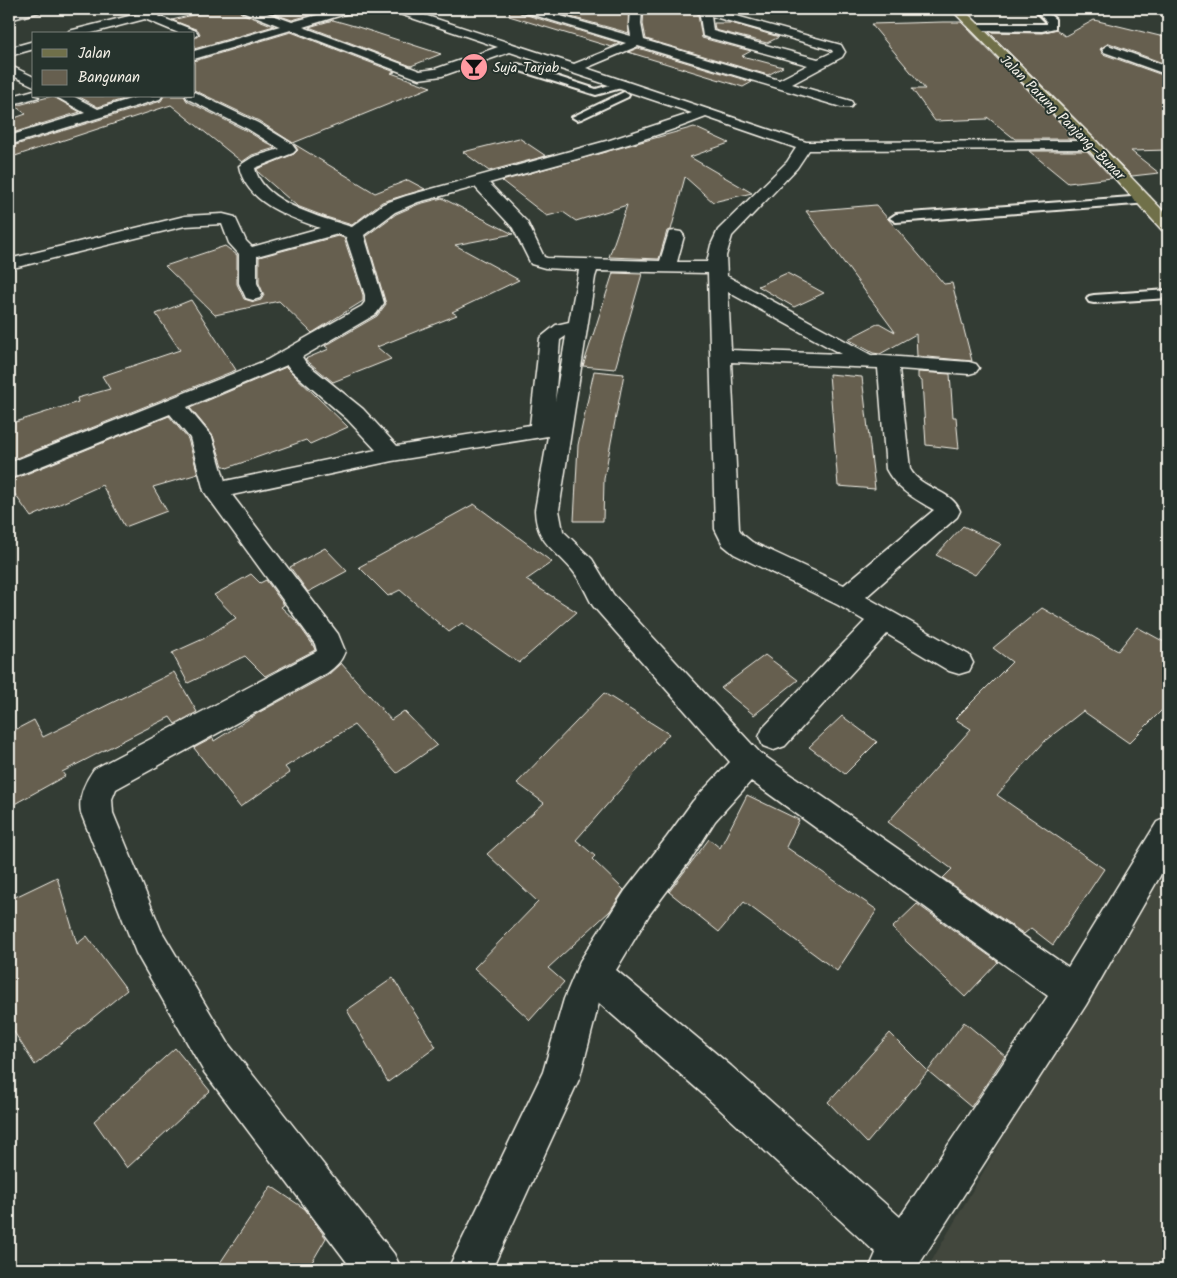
<svg xmlns="http://www.w3.org/2000/svg" width="1177" height="1278" viewBox="0 0 1177 1278" font-family="Kalam,sans-serif">
<style>
.built{fill:#42463c}
.building{fill:#665f4f;stroke:#f4f1e8}
.lines{fill:none;stroke-linecap:round;stroke-linejoin:round}
.lane-casing{stroke:#f4f1e8;stroke-width:4}
.street-casing{stroke:#f4f1e8;stroke-width:3}
.primary-casing{stroke:#f4f1e8;stroke-width:3}
.lane{fill:#26332d;fill-rule:evenodd}
.street{fill:#26332d;fill-rule:evenodd}
.primary{fill:#70704a;fill-rule:evenodd}
.labels{text-anchor:middle;stroke-width:4;stroke-linejoin:round;paint-order:stroke}
.far-poi-label{font-size:14px;fill:#f4f1e8;stroke:#26332d;text-anchor:start}
.far-street-label{font-size:14px;fill:#f4f1e8;stroke:#26332d}
</style>
<rect width="100%" height="100%" fill="#333c34"/>
<filter id="ink" filterUnits="userSpaceOnUse"><feTurbulence type="fractalNoise" baseFrequency=".02" numOctaves="2"/><feDisplacementMap in="SourceGraphic" scale="10" xChannelSelector="R" yChannelSelector="G"/><feConvolveMatrix kernelMatrix="1 2 1 2 8 2 1 2 1" color-interpolation-filters="sRGB"/></filter>
<g filter="url(#ink)">
<path class="built" d="M1168 853V1269H927Z"/>
<path class="building" d="M218 9H238L241 13 274 26 194 49V39L200 34 198 30 172 20Z
M261 9H293L313 14 292 20Z
M510 9H517L520 13 620 43 611 47 509 16Z
M542 9H628L629 33Z
M644 9H697L702 38 751 51 742 56 783 67 768 75 646 39 643 24Z
M333 20 358 27 441 54 411 66 309 27Z
M1094 20 1168 38V65L1109 43 1100 49 1103 54 1168 77V150L1131 151 1159 173 1132 176 989 32 1042 33 1056 29 1065 36Z
M943 22H961L1076 139H1015L987 117V119L935 121 912 89H925L871 24Z
M714 23H731L779 37 767 43 715 30Z
M291 32 395 72 391 73 431 87 293 143 259 121 194 90V61Z
M638 48 752 82 743 87 628 52Z
M52 96 80 112 9 134V120L26 114 15 106Z
M78 96H133L98 107Z
M164 96H184L187 101 247 131 275 148 252 155 242 162 171 105 9 158V147L161 101Z
M694 127 729 143 690 157 752 193 713 202 685 177 671 230 667 231 659 259 609 257 627 205 576 221 563 212 547 216 502 181Z
M519 138 546 156 489 171 463 152Z
M294 144 375 193 408 180 425 189 382 202 352 225 326 217 297 206 259 173 257 169 294 154 298 150Z
M1029 151H1087L1112 178 1068 183Z
M442 198 513 234 455 245 519 280 452 312 457 315 377 347 391 359 333 382 305 359 329 349 325 346 377 316 386 304 366 236 396 214 419 204Z
M876 205 944 284 952 283 972 361 917 356 916 334 880 354 873 353 848 339 879 323 895 332 806 211Z
M338 236 344 238 363 295V301L312 333 279 301 215 315 165 266 225 246 237 255V284L244 299 254 302 261 300 264 295 259 283V257Z
M613 273 642 274 615 369 583 366Z
M787 273 824 293 794 307 758 286Z
M191 300 236 370 9 461V424L78 402 77 398 110 389 102 376 180 350 156 314Z
M286 367 348 427 310 444 306 440 227 468 225 466H223L213 436 190 408Z
M594 371 624 374 604 479 603 521H574L578 445Z
M918 372 950 374 953 417H956L959 449 926 445 922 381 918 378Z
M829 374 862 377 875 489 838 486Z
M169 416 188 439 198 474 153 487 167 511 125 527 102 485 31 517 9 486V481Z
M474 504 552 562 526 580 577 612 519 663 462 623 449 632 400 590 388 596 359 567Z
M963 526 1001 544 975 575 936 555Z
M325 548 347 571 308 592 290 567Z
M251 574 260 583 266 580 284 605 281 607 296 621 313 645 315 650 265 676 245 656 188 683 172 653 203 639 236 618 214 595Z
M1042 608 1118 651 1137 627 1168 644V704L1129 743 1083 711 1046 740 997 795 1104 869 1053 945 1031 928 1024 934 943 878 952 869 888 822 971 729 955 719 1012 662 993 648Z
M765 655 798 680 754 715 721 688Z
M341 663 391 720 404 711 437 745 397 773 354 725 285 767 290 773 240 807 194 748 213 738 214 741 258 713 328 675Z
M174 672 197 712 175 724 170 717 138 733 62 772 65 776 9 807V733L34 720 43 737Z
M604 693 669 734 576 840 595 856 592 859 624 890 610 911 548 968 564 982 530 1020 474 968 538 902 487 854 544 803 517 783Z
M842 716 877 742 845 774 809 747Z
M747 795 799 820 786 847 877 910 837 971 744 902 719 932 669 892 709 839 720 848Z
M57 877 77 944 87 936 127 990 35 1065 9 1024V900Z
M917 904 998 962 965 997 892 928Z
M393 978 436 1047 388 1082 347 1010Z
M964 1022 1005 1056 971 1107 928 1071Z
M890 1033 928 1071 867 1143 828 1102Z
M175 1048 210 1091 127 1168 94 1121Z
M271 1186 305 1209 326 1238 308 1269H216Z"/>
<g class="lines">
<defs>
<path id="lane" d="M1034 9H1043L1055 19V28L1042 31 974 30 969 27 974 24H1047V22Z
M518 64 596 89 624 81 629 84 628 86 596 95 514 69V65Z
M624 92 629 95 628 97 581 119 577 120 572 117Z
M1145 196 1149 197 1151 200 1149 203 896 222 890 218 896 214Z
M1168 290V298L1094 303 1089 302 1087 299 1089 296 1094 295Z"/>
<path id="street" d="M27 9H45L43 11 9 20V13Z
M157 9H176L174 11 158 16 196 31 198 34 194 37V34H181L145 19 88 34H67L69 31Z
M240 9H256L292 22 339 9H357L355 11 303 27 420 71 435 69 498 47 391 11 389 9H406L574 64 626 43 521 11 519 9H536L631 36 629 24 630 9H642L641 24 644 40 779 80 808 65 703 36 699 9H711L841 45 845 52 842 57 792 84 851 101 853 104 851 107H841L638 46 586 68 806 142 1092 141 1097 142 1099 145 1097 148 1092 149 809 150 797 168 732 236 726 256 727 276 871 355 969 362 976 364 979 368 976 372 969 374 899 369 910 469C921 490 951 489 960 511L957 517 866 597 969 655 973 663 969 671 959 674 949 671 887 634 785 746 774 750 763 746 759 737 763 728 865 621 838 605 734 554 723 545 715 529 708 273 597 271 595 277 559 510 563 531 592 559 613 594 760 753 1068 967 1157 822 1168 817V862L1086 1005 916 1269H869L876 1253 703 1094 599 1003 580 1077 492 1269H448L543 1072 564 999 580 961 625 891 667 837 693 801 730 762 593 606C586 594 582 582 573 571 555 549 536 543 535 510L548 436 392 461 232 495 338 634 345 651C341 662 336 666 327 673L116 789 112 799 113 813 161 930 230 1046 394 1254 401 1269H352L204 1072 136 953 81 813C78 797 84 783 94 769L317 651 315 644 208 497 204 491 190 438 170 414 9 479V463L267 360 362 306 365 302V295L346 237 338 234 257 256V283L262 294 260 298 253 300 246 298 239 283V254L229 243 222 224 185 226 9 269V259L185 216 223 214 235 217 246 241 252 247 320 228C289 217 246 203 239 166L253 157 280 149 248 129 188 99 186 96H194V92L258 123 291 143 296 150 293 153 255 168C262 203 323 218 352 227L383 204 406 196 610 140 692 113 510 52 442 76 419 79 291 30 194 59V51L280 26 242 11ZM711 16 832 50 833 52 818 59 713 31ZM706 117 796 148 787 162 718 230 711 245 707 262H677L684 236 681 232 675 231 669 232 660 261 547 258 544 257 527 222 489 183C561 163 635 145 706 117ZM475 187 513 228 531 264 545 268 579 270 569 322 556 325 540 338 530 425 397 446 363 409 306 363 302 357 376 314 384 303 364 235 395 212 418 202ZM728 292 841 354 731 350ZM566 336 555 401 560 340ZM731 362 878 368 886 469C897 490 914 498 934 510L844 585 752 542 742 534 739 529ZM287 365 292 371 347 419 376 450 225 481 212 437 187 407ZM751 781 1048 996 900 1217 731 1066 616 970 649 915 691 859 715 821Z
M34 41V49L9 56V48Z
M1108 45 1168 67V75L1104 52 1102 49Z
M9 65 34 77V86L9 74Z
M34 90V96L39 97 9 105V97Z
M55 96H73L98 109 140 96H162L160 99 9 145V136L85 113Z"/>
<path id="primary" d="M951 9H963L1097 142 1168 216V231L1162 230 1087 148Z"/>
</defs>
<use href="#lane" class="lane-casing"/>
<use href="#street" class="street-casing"/>
<use href="#primary" class="primary-casing"/>
<use href="#lane" class="lane"/>
<use href="#street" class="street"/>
<use href="#primary" class="primary"/>
</g>
</g>
<defs>
<symbol id="bar-disc" viewBox="-11 -11 22 22"><circle r="9.5" fill="#ff9aa2" stroke="#26332d"/><path d="M-6-5H6L.8 .8V4.5H3.5V6h-7V4.5H-.8V.8Z" fill="#111"/></symbol>
</defs>
<g fill-rule="evenodd">
<use href="#bar-disc" x="458" y="51" width="32" height="32"/>
</g>
<g class="labels">
<g class="far-poi-label">
<text x="493" y="72">Suja Tarjab</text>
</g>
<g class="far-street-label">
<text transform="translate(1063 117) rotate(45)" y="5">Jalan Parung Panjang–Bunar</text>
</g>
</g>
<rect width="1177" height="1278" fill="none" stroke="#26332d" stroke-width="30"/>
<rect x="15" y="15" width="1147" height="1248" fill="none" stroke="#f4f1e8" stroke-width="2" filter="url(#ink)"/>
<rect x="32" y="32" width="162" height="65" fill="#26332d" stroke="#787f78"/>
<rect x="42" y="49" width="25" height="8" fill="#70704a" stroke="#787f78"/>
<text x="78" y="58" font-size="15" fill="#f4f1e8">Jalan</text>
<rect x="42" y="70" width="25" height="15" fill="#665f4f" stroke="#787f78"/>
<text x="78" y="82" font-size="15" fill="#f4f1e8">Bangunan</text>
</svg>
